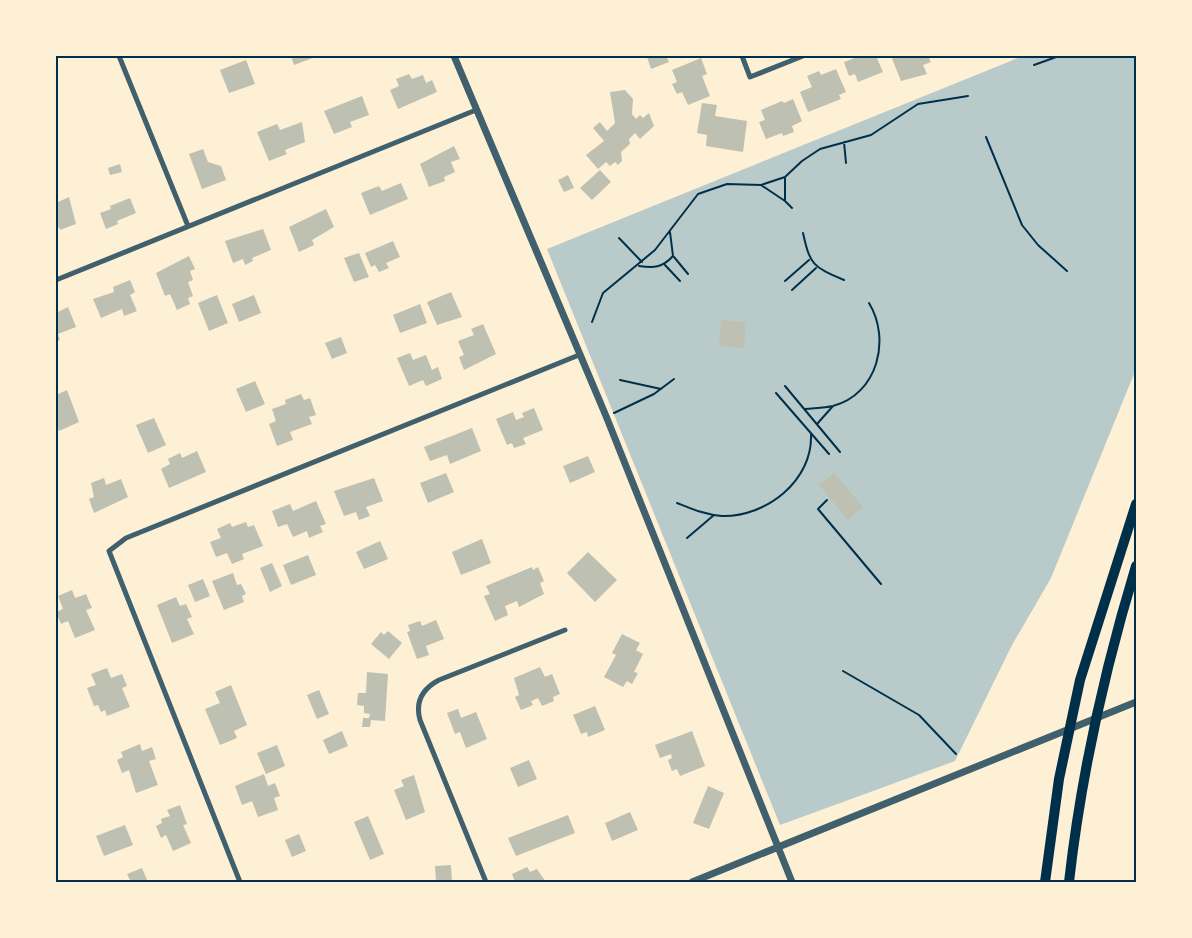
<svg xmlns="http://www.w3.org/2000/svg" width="1192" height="938" viewBox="0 0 1192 938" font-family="'Titillium Web',sans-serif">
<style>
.green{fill:#b9caca}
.building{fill:#bec0b2}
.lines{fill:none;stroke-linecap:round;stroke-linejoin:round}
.path{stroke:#003049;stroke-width:2}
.minor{stroke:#3f606c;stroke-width:5}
.tertiary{stroke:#3f606c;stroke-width:7}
.motorway{stroke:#003049;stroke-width:10}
.neatline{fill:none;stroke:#003049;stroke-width:2}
</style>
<rect width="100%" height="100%" fill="#fdf0d5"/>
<path class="green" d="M1023 56H1136V369L1051 578 1012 645 955 761 780 825 547 249Z"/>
<path class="building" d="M291 56H318L294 65Z
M651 56H666L669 62 651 69 647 57Z
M860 56H876L883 72 858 82 855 74 849 76 844 62Z
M891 56H928L931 62 923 65 927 74 901 81Z
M701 58 707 74 702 76 710 96 688 105 682 92 677 94 672 84 677 82 672 70Z
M246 60 255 84 229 93 220 70Z
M836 69 846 92 839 95 841 99 808 112 800 92 812 87 807 76 819 71 821 75Z
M409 74 412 79 423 75 426 83 432 80 437 92 398 109 390 90 399 86 396 79Z
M625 90 633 99 632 114 636 119 640 115 643 118 649 113 654 126 640 139 635 133 629 139 630 144 621 152 622 161 618 165 615 162 610 166 606 162 598 169 586 155 604 141 593 128 600 122 607 131 615 123 610 92Z
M362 96 369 115 350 122 352 127 334 134 324 111Z
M793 99 802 121 792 126 794 132 783 136 782 133 766 139 759 122 765 120 761 110 782 101 784 103Z
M702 103 717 105 715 116 747 121 743 152 706 146 707 135 697 133Z
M302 122 305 142 285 150 287 154 269 161 257 132 277 124 280 130Z
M454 146 460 159 451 162 455 172 444 177 445 181 429 187 420 164Z
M203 149 208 162 221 166 226 180 202 189 189 154Z
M120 164 122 172 110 175 108 168Z
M600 170 611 182 592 200 580 188Z
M568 175 574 188 564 192 558 180Z
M401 183 408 199 370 215 361 193 379 186 382 191Z
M69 197 76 224 60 230 59 227 56 228V203Z
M130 198 136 213 117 221 118 224 106 229 100 213 111 209 110 206Z
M326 209 334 227 312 240 314 245 299 252 289 227Z
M263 229 271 250 252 258 253 261 245 265 243 259 233 263 225 241Z
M393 241 400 257 386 263 389 268 379 272 375 265 371 267 365 253Z
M359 253 369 277 354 282 344 258Z
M189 256 195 269 190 271 193 280 188 282 193 296 188 298 190 304 177 310 170 294 165 296 156 273Z
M130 280 135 292 130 295 137 311 124 316 122 309 101 318 93 299 114 292 113 287Z
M451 292 462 317 437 325 427 302Z
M217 295 228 323 209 331 198 303Z
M254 295 261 313 239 322 232 304Z
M420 304 427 323 400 333 393 315Z
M68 307 76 327 58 334 60 340 56 342V313Z
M721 320 746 322 744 348 719 346Z
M483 324 496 354 464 370 459 357 464 355 458 341 474 335 471 329Z
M341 337 347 353 332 359 325 343Z
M410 353 413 360 426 355 432 370 438 367 442 379 426 386 423 380 409 386 397 358Z
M255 381 265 404 246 412 236 389Z
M67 390 79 422 59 431 56 422V395Z
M301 394 304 400 310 398 316 415 309 417 312 424 290 432 293 440 277 446 269 424 276 421 272 409 286 404 285 400Z
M534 408 543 430 523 438 526 444 514 448 512 443 507 445 496 419 513 412 516 420 524 417 522 413Z
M154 418 166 445 148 453 136 425Z
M472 428 481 451 450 464 447 455 430 461 424 447Z
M197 451 206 472 169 488 161 469 170 464 168 459 180 453 182 458Z
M588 456 595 472 570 483 563 466Z
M446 473 454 492 428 503 420 483Z
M834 473 863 507 848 520 819 485Z
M104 478 106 485 121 479 128 497 94 513 89 499 94 497 91 483Z
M374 478 383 501 366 507 370 516 359 520 356 512 344 516 334 491Z
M316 501 326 524 320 526 323 532 309 538 307 531 293 537 287 524 278 527 272 511 290 504 293 511Z
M246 522 248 527 254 525 263 546 242 554 244 559 232 564 227 553 216 557 210 542 221 538 217 529 230 523 232 527Z
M482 539 491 563 461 575 452 552Z
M380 541 388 559 364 569 356 552Z
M588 552 617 580 595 602 567 573Z
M308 555 316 575 291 585 283 565Z
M272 563 282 586 270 592 260 568Z
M532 567 533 570 538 567 544 581 540 583 544 594 519 607 517 601 505 606 508 615 495 621 484 596 490 594 486 586Z
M233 573 237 585 241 584 246 594 242 596 244 602 224 610 212 581Z
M203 579 210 596 195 602 188 585Z
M72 590 75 598 86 594 92 608 86 610 95 630 75 638 68 621 61 624 56 612 63 609 58 596Z
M176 597 180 606 186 604 192 617 187 619 194 634 172 643 157 605Z
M436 620 444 639 426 646 429 655 417 659 407 632 410 631 408 625 420 621 422 626Z
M388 631 402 643 389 659 371 644 381 632 384 635Z
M622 634 640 643 636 650 643 654 634 672 638 673 632 684 627 681 623 687 604 677 616 655 612 653Z
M540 667 545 677 552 674 560 694 553 697 554 701 542 706 538 698 531 701 533 705 521 710 515 697 519 695 514 678Z
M107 668 111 678 122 674 127 686 122 688 130 707 107 716 105 710 101 712 98 705 94 706 87 688 96 685 91 674Z
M367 672 388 674 385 721 371 720 370 727H362L363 718H369L370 714 364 713V706L357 705 358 693H366Z
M231 685 247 725 234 731 237 738 220 745 205 709 220 703 215 692Z
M319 690 329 714 317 719 307 695Z
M595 706 605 730 588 737 587 732 581 734 573 715Z
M458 709 461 718 476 712 487 739 466 748 460 732 455 734 447 713Z
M342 731 348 746 329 754 323 740Z
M692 731 705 766 680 776 677 769 672 771 668 760 672 758 671 754 660 758 655 745Z
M140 744 142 751 152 747 156 759 149 761 158 785 136 793 129 770 122 773 117 760 123 757 121 752Z
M277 745 285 766 266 774 257 753Z
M529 760 537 779 518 787 510 768Z
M264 774 268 786 275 783 280 796 274 798 278 810 258 817 252 801 242 805 235 786Z
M414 775 425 812 406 820 394 790 404 786 401 780Z
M708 786 724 793 709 829 693 823Z
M180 805 187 824 183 825 191 843 173 851 166 835 161 838 156 826 162 823 161 819 170 816 167 810Z
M630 812 638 830 612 841 605 823Z
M568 815 575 833 516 856 508 838Z
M368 816 384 854 370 860 354 822Z
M125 825 133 845 104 856 96 836Z
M299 834 306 851 292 857 285 840Z
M451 865 452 882H436L435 866Z
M527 867 530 872 537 869 546 882H515L512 874Z
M142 868 148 882H131L127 874Z"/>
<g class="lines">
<path class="path" d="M1034 65 1059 56
M986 137 1022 225 1038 245 1067 271
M844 142 846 163
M785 178V201L792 208
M761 185 785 201
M803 233C810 265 813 267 844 280
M619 238 642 262
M674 257 688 274
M665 265 680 281
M639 266C654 268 662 268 673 256L670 232
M785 281 809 260
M792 290 816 268
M592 322 603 293 655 250 698 194 727 184 761 185 785 177 802 161 820 149 871 135 918 104 968 96
M620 380 661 389
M785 386 840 452
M776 393 829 454
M805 409C814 408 824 408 833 406 878 394 891 339 869 303
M614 413 654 394 674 379
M817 424 833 406
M827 500 818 509 881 584
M677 503C692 509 706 515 722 516 766 517 813 481 811 434
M687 538 714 515
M843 671 919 715 956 754"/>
<path class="minor" d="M119 56 188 226
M742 56 750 77 803 56
M56 280 476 110
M240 882 109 551 126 538 579 355
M486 882 420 720C415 702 422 689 439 680L565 630"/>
<path class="tertiary" d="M454 56 606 416 792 882
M692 882 1136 702"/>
<path class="motorway" d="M1045 882 1059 779 1080 680 1136 504
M1069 882C1081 776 1105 668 1136 566"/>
</g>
<rect width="1192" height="938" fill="none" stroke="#fdf0d5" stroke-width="114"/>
<rect x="57" y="57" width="1078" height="824" class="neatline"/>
</svg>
